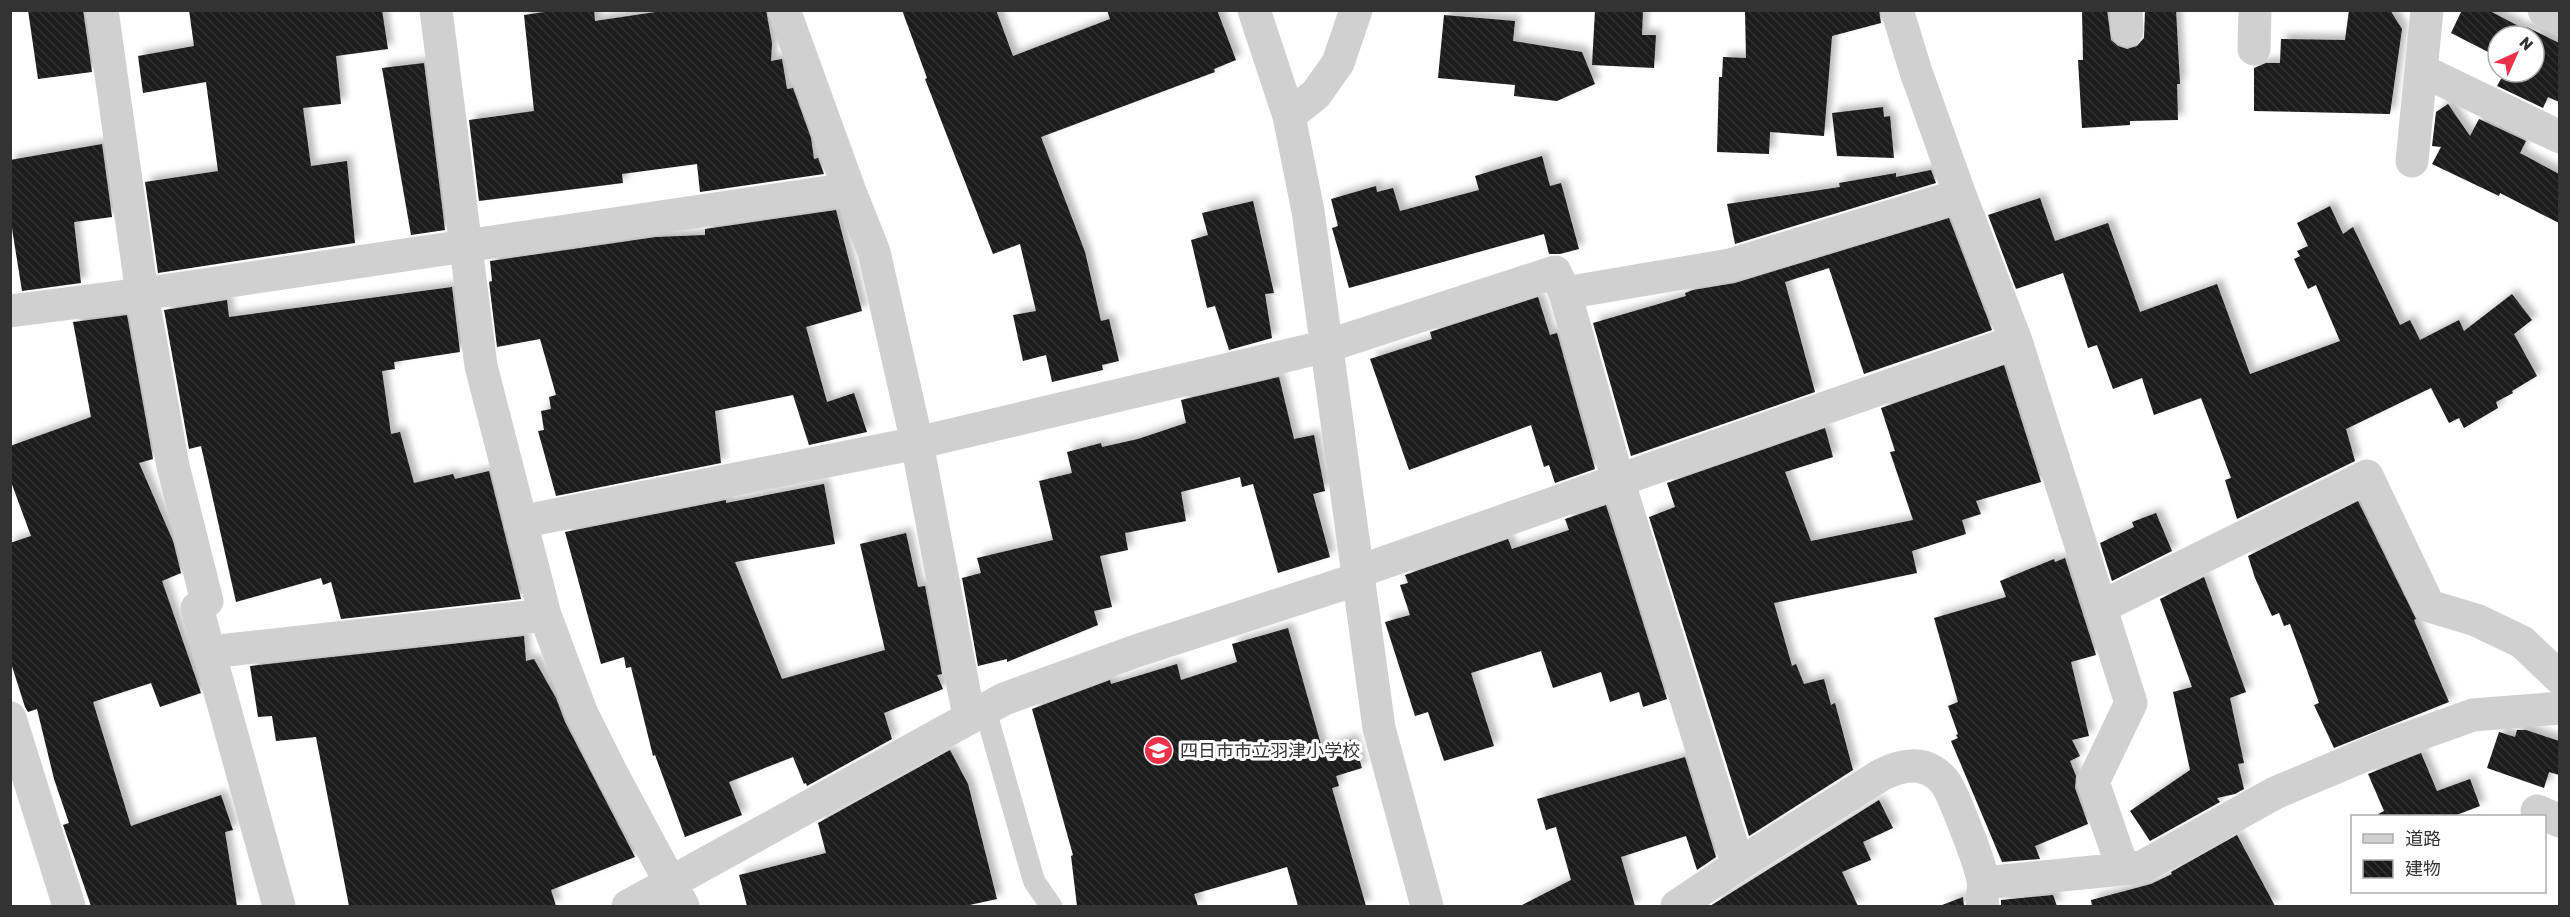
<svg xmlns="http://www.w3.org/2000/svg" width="2570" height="917" viewBox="0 0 2570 917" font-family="Rubik,'Noto Sans JP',sans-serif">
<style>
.building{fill:url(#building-back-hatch);filter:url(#shadow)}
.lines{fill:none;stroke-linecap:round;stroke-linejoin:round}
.service{stroke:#d0d0d0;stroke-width:22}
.minor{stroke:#d0d0d0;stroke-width:33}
.labels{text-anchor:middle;stroke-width:6;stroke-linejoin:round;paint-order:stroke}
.poi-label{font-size:18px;fill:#333;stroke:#fff;text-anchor:start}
</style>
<defs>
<pattern id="building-back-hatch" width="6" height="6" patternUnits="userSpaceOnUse" patternTransform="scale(1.5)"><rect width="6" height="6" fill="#1a1a1a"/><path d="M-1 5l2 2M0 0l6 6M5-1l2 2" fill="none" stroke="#333"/></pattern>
<filter id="shadow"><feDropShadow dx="5.5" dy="-5.5" stdDeviation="3" flood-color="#0004"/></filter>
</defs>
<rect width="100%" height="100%" fill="#fff"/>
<path class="building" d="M28 10H83L92 72 38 79Z
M189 10H382L388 49 336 56 341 104 303 108 311 166 347 161 355 243 158 273 145 182 218 171 206 82 143 93 138 56 194 46Z
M558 10H594L595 21 669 10H766L772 43 771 61 782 59 787 89 793 88 811 138 814 159 818 158 824 174 700 192 697 164 622 174 623 183 479 201 469 120 534 111 524 15Z
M902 10H996L1013 56 1110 19 1107 10H1217L1236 60 1214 69 1215 72 1041 137 1085 252 1101 321 1109 319 1119 361 1102 365 1103 370 1052 382 1046 355 1023 361 1013 315 1036 311 1020 244 993 254 925 79 927 78Z
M1595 10H1643L1642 35H1656L1654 68 1592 65Z
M1745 10H1879L1881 23 1832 36 1824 136 1770 132 1769 154 1717 152 1719 77H1722L1723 57 1746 58Z
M2082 10H2107L2111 40 2118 46 2127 49 2137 46 2144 38 2145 10H2176L2180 84H2177L2178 120 2130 121V125L2082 128 2078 60H2083Z
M2349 10H2390L2402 29 2390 114 2254 111V68L2266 63H2280L2281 39 2345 40Z
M2462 10H2488L2526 30 2527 27 2559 43V102L2548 97 2543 108 2497 86 2505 72H2534V36H2498V57L2451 33Z
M1444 15 1515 21 1513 41 1582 52 1595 84 1557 101 1514 96 1515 85 1438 78Z
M424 63 445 230 411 235 382 68Z
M2448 104 2470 136 2479 119 2526 141 2520 153 2559 174V223L2500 193 2499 196 2432 164 2441 147 2432 146 2436 112Z
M1883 107 1884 117 1890 116 1894 158 1837 156 1832 113Z
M102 144 112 217 74 222 81 283 22 291 10 216V160Z
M1542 156 1550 186 1561 183 1579 249 1560 254H1549L1544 234 1349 288 1332 228 1338 226 1331 199 1376 186 1377 192 1393 188 1400 211 1479 190 1475 176Z
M1931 170 1936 183 1735 244 1727 204 1840 187 1839 183 1896 173V177Z
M2040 198 2055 241 2108 223 2140 312 2217 284 2250 374 2340 341 2316 285 2308 289 2294 259 2300 256 2297 251 2308 246 2297 223 2330 206 2343 234 2353 227 2400 325 2410 320 2420 340 2459 320 2464 331 2512 294 2532 320 2514 334 2537 376 2512 391 2513 393 2496 402 2498 408 2464 428 2459 418 2449 423 2431 388 2346 429 2355 461 2237 519 2225 480 2231 478 2201 398 2154 415 2142 378 2113 389 2097 345 2088 348 2063 273 2016 289 1988 215Z
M1253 201 1274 293 1265 294 1272 338 1229 350 1215 306 1207 308 1191 240 1208 235 1202 213Z
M836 210 862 311 806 327 827 402 854 393 867 432 809 445 793 395 715 411 721 463 556 496 538 431 544 430 541 411 551 409 549 397 556 395 540 339 497 347 489 282 492 281 490 261 656 237 705 235V229Z
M1949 218 1992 330 1864 374 1829 268 1785 282 1815 392 1631 456 1593 323 1686 296 1685 293 1693 290 1735 283Z
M452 287 460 352 394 362 395 369 382 371 391 434 400 432 414 483 453 474 455 479 489 471 521 599 341 619 331 582 323 585 321 578 236 602 201 446 189 449 164 310 227 300 229 317Z
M1538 297 1550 335 1557 333 1595 469 1555 483 1549 465 1544 467 1531 425 1409 470 1370 359 1432 339 1430 332Z
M127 315 153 459 139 463 173 541 181 573 162 581 201 693 160 707 151 683 93 702 131 826 221 795 233 830 225 832 237 906H91L63 825 69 823 54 779 37 709 28 712 25 707 10 660V543L31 536 10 479V446L91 417 73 322Z
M2004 365 2041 482 1976 501 1981 514 1962 520 1966 534 1912 551 1917 573 1774 603 1792 666 1796 664 1804 684 1824 679 1831 705 1835 703 1853 770 1749 836 1649 517 1675 507 1667 483 1825 428 1833 457 1785 472 1811 541 1913 520 1890 452 1895 451 1881 408Z
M1279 377 1294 439 1314 435 1325 491 1313 494 1330 557 1278 573 1253 484 1242 487 1240 477 1181 492 1186 521 1125 533 1128 550 1100 556 1112 607 1094 611 1098 625 1007 662V659L978 666 962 578 981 573 977 558 1053 540 1039 481 1072 473 1067 452 1101 443 1102 447 1138 439 1186 423 1181 400Z
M824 484 835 544 735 562 782 679 885 650 860 544 906 533 918 587 925 586 942 674 937 675 943 689 884 713 892 739 807 786 806 783 804 784 793 757 729 782 742 815 685 837 655 755 653 756 631 667 626 668 624 657 601 664 565 532 726 500V503Z
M2358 501 2416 619 2414 620 2449 702 2334 748 2314 705 2319 703 2290 624 2284 626 2279 613 2272 616 2255 578 2248 556Z
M1606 505 1667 699 1643 707 1639 692 1610 702 1601 672 1553 688 1541 651 1471 673 1494 746 1444 761 1428 712 1415 716 1385 622 1410 615 1400 585 1408 583 1405 575 1508 539 1512 549 1569 530 1565 519Z
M2156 513 2172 551 2112 581 2100 543 2134 527 2132 522Z
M2065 558 2096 655 2071 662 2089 736 2072 740 2080 756 2070 761 2076 776 2075 788 2088 824 2035 846 2040 859 2002 862 1951 741 1958 738 1956 735 1958 734 1948 706 1958 702 1934 618 2006 597 2000 581 2054 559 2055 562Z
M2204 577 2246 692 2230 698 2244 763 2238 764 2244 789 2235 794 2217 798 2220 802 2150 841 2130 811 2190 770 2173 692 2192 687 2160 599Z
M1288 628 1322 748 1353 739 1362 768 1336 776 1339 786 1332 788 1366 906H1298L1287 867 1194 894 1198 906H1077L1071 856 1073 855 1032 709 1110 680 1111 684 1177 664 1181 680 1237 662 1232 644Z
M524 636 526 661 534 659 556 698 565 722 635 857 551 890 556 906H349L316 737 276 741 272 716 258 717 250 666Z
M2517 730H2526L2559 741V775L2549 772 2544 788 2487 768 2499 732 2515 737Z
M950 750 968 784 997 899 965 906H747L739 875 826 853 818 823Z
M2421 753 2437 791 2470 779 2480 806 2454 816H2378V814L2384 811 2368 774Z
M1685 757 1716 857 1697 870 1686 836 1621 857 1635 906H1520L1571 880 1556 827 1546 830 1537 799Z
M1879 800 1893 828 1863 842 1871 860 1842 872 1858 906H1710Z
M2237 835 2275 906H2092L2091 900 2151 884 2172 874 2171 872Z
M2053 895 2057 906H2001V900Z
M1963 897 1964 906H1942V905Z"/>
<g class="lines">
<path class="service" d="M985 709 1034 881 1051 906"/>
<path class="minor" d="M102 10 142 294 173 466 207 601 197 608 279 906
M436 10 481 366 545 615 582 714 610 770 683 906
M784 10 849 189 874 252 917 443 969 717
M1254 10 1289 116 1308 211 1379 728 1427 906
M1897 10 1916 72 1960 195 2016 341 2131 703 2093 782 2123 869
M2126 10 2127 30
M2544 10 2560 19
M2254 49 2255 10
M2421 70 2560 137
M1289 116 1316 94 1338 63 1356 10
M2412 161 2427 10
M1565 293 1730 265 1960 195
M10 311 142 294 849 189
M520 522 917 443 1327 346 1555 272 1565 293 1618 480 1738 865
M1357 572 2016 341
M2101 607 2367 476 2429 606 2476 620 2522 642 2560 678
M209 652 545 615
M10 718 69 906
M2537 811 2560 821
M1984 883 2142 867 2275 793 2389 745 2473 715 2560 708
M628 906 1004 699 1136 651 1358 579
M1677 906 1738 865 1881 775C1903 764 1926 760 1944 781 1952 791 1957 807 1962 819 1970 839 1978 858 1983 880 1985 889 1980 897 1983 906"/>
</g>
<defs>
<symbol id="school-disc" viewBox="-11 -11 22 22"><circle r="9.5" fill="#ed3149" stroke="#fff"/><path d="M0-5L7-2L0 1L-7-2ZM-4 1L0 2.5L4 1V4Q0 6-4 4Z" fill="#fff"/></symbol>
</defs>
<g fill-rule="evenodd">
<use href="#school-disc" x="1142" y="734" width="33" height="33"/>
</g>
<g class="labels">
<g class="poi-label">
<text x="1180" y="757">四日市市立羽津小学校</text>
</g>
</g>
<rect width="2570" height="917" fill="none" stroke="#333333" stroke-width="24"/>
<rect x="2351" y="815" width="195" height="78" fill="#ffffff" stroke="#adadad" stroke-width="1.5"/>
<rect x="2363" y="834" width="30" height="9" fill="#d0d0d0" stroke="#adadad" stroke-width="1.5"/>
<text x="2405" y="845" font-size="18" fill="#333333">道路</text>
<rect x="2363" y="860" width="30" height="18" fill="url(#building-back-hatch)" stroke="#adadad" stroke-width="1.5"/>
<text x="2405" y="875" font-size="18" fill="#333333">建物</text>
<g transform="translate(2516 54) rotate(45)"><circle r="28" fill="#ffffff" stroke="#adadad" stroke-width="1.5"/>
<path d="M0-4.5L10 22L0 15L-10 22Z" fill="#ed3149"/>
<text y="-9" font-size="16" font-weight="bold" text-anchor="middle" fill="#333333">N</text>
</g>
</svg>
